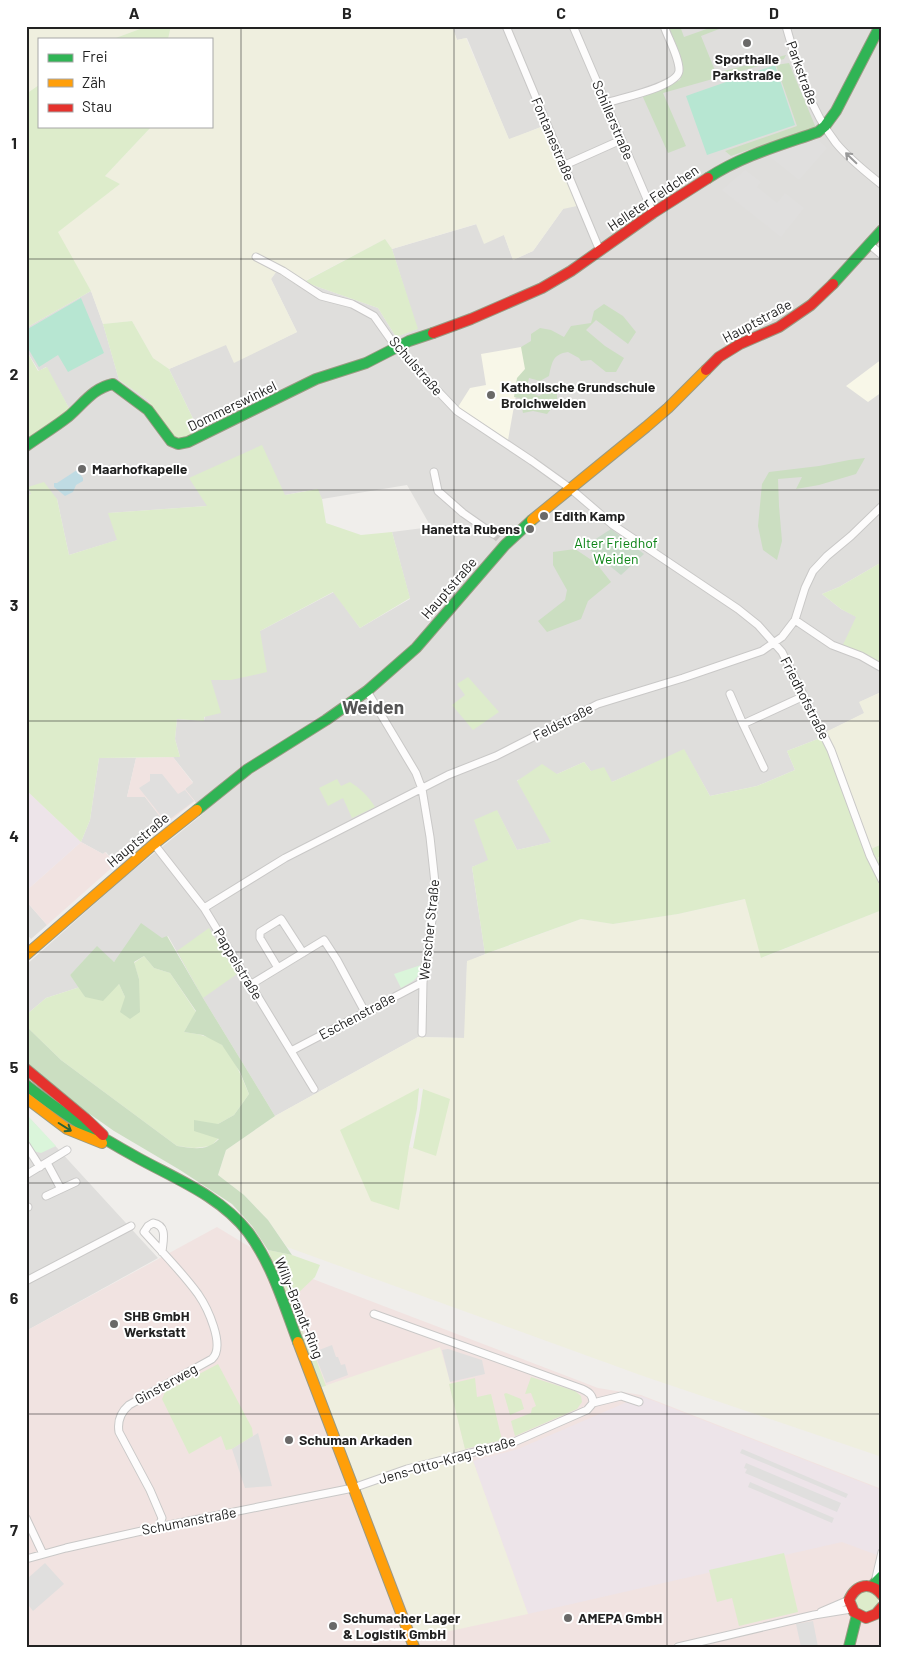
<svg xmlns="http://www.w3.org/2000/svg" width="908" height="1673" viewBox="0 0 908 1673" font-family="Barlow,sans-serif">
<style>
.residential{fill:#dfdedc}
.commercial{fill:#f1e3e1}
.industrial{fill:#ede4e9}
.education{fill:#f8f7e8}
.farmland{fill:#efefdf;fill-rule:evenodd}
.grass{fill:#ddeccb}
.forest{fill:#cbdec1}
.cemetery{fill:#cadbca}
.park{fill:#daf5da}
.pitch{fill:#b7e6d2}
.parking{fill:#e0dfde}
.water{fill:#bfdbe3}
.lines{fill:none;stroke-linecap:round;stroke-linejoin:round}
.street-tunnel{stroke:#c7c5c3;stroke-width:7;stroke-dasharray:7 3.5;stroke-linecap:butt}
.street-casing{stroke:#c9c8c7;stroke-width:9}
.fast-casing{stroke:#999a82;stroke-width:12}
.slow-casing{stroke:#999a82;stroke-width:12}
.jam-casing{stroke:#999a82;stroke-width:12}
.street{stroke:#fdfcfc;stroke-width:7}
.fast{stroke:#30b455;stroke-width:10}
.slow{stroke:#ff9f0a;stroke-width:10}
.jam{stroke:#e5322d;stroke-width:10}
.oneway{stroke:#9a9a9a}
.oneway2{stroke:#286439}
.grid{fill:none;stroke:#222;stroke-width:1;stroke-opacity:0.55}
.poi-dot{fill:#6a6968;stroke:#fff;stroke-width:2}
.labels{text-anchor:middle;stroke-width:4;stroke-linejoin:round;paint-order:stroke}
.poi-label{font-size:14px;font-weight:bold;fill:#222;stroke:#fff;text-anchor:start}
.street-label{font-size:14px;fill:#222;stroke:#fff}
.park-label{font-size:14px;fill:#0c8416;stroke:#fff}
.district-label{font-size:19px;font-weight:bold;fill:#555;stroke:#fff}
.neatline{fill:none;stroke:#222;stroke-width:2}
.grid-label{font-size:16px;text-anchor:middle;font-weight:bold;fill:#222}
</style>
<rect width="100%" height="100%" fill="#f0eeeb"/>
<path class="residential" d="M452 26H882V562L839 587 822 594 841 609 857 617 863 660 882 671V688L879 693 860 702 865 713 826 732 828 735 787 751 795 770 757 786 710 796 684 750 612 782 591 771 584 762 557 774 517 780 552 842 517 850 497 811 488 861 472 867 485 954 467 962 465 1038 418 1037 275 1116 203 998 168 936 113 962 97 947 70 975 80 987 46 998 26 1015V965L126 876 204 813 185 789 193 782 173 757H180L175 739 177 719 204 721 211 680H231L260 631 334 592 360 628 410 599 392 532 431 527 407 485 322 499 317 489 285 495 207 506 109 513 118 540 69 555 57 499 31 494 26 496V439L70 410 46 367 39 371 26 350V328L91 291 103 324 119 380 148 400 171 436 200 433 169 369 226 344 234 362 297 332 271 279 276 272 297 285 304 282 378 308 396 337 417 329 392 249 477 224 504 235 513 260 533 251 563 209 543 126 509 140 467 38 457 40Z
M99 758H136L127 797H145L166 824 116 864 106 852 103 854 81 842 90 820Z
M26 901 47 925 31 939 26 933Z
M26 1114 158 1258 26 1331Z"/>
<path class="commercial" d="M173 757 193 783 185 789 195 801 166 824 145 797H127L136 758Z
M81 842 103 854 105 852 116 864 47 925 26 901V891Z
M217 1227 284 1268 598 1388 641 1395 879 1488 882 1531V1647H26V1331Z"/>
<path class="industrial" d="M26 790 81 842 26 891Z
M641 1396 879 1489 882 1496V1540L877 1555 842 1542 528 1614 473 1461 518 1449Z"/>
<path class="education" d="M544 343 519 378 508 440 458 407 470 388 486 385 481 354Z
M882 359V392L868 402 846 386Z"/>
<path class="farmland" d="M26 26H148L113 39H39V85L26 94Z
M171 26H452L457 40 466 38 509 139 544 126 577 206 563 209 533 251 513 260 504 235 484 244 476 224 392 249 385 239 297 285 276 272 271 279 297 332 234 363 226 345 169 369 153 358 132 321 103 324 91 291 57 232 120 184 105 176 152 126H211V39H168Z
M882 688V844L871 849 826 732 864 713 859 702 879 693Z
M746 899 762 958 882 910V1457L643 1376 287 1247 268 1220 244 1195 218 1175 226 1150 275 1116 418 1037 464 1038 467 961 581 919 614 924 678 914ZM419 1088 423 1089 436 1155 409 1147 398 1210Z
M440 1347 451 1384H449L465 1449 473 1461 528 1614 418 1638 321 1387Z"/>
<path class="grass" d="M148 26H171L168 39H113Z
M39 85V126H152L105 176 120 184 58 232 91 291 26 328V94Z
M385 239 392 249 418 329 396 337 378 308 304 282Z
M132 321 153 358 169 369 200 433 183 439 171 436 148 400 119 380 103 324Z
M26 350 38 371 47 367 70 410 26 439Z
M262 445 285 495 318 489 322 499 326 523 361 535 392 532 410 598 360 628 333 592 260 631 267 672 231 680H211L221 713 204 717V721L177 719 175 739 180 757 99 758 90 820 81 842 26 790V496L31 494 28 487 44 482 57 499 69 555 117 540 108 513 207 506 189 478Z
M882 562V671L863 660 840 651 856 617 841 609 822 594 839 587Z
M468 677 499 712 473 730 452 705 465 695 457 684Z
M828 735 871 849 882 844V858L878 857 882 873V910L761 958 745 899 678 914 613 924 581 919 485 954 472 867 488 860 474 820 497 810 517 850 551 842 517 781 542 764 557 774 584 762 591 771 604 767 612 782 684 749 710 796 757 786 795 770 787 751Z
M337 779 341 786 350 782C360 788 369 797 375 807L352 818 343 798 328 806 319 788Z
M209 928 237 974 203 998 177 951Z
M144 956 154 968 170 973 196 1012 184 1032C197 1034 212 1036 222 1045 233 1055 243 1080 249 1094L234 1115 218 1124 219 1138 211 1146 194 1148 177 1146 61 1060 26 1026V1015L46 998 80 987 85 997 119 984 125 997 139 979 134 963Z
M419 1088 417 1109 409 1147 399 1210 371 1201 340 1130Z
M423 1089 450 1099 436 1156 413 1148 420 1110Z
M268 1250 292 1255 320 1265 315 1277 295 1296C294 1314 303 1332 310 1349L313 1351 326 1386 321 1387Z
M218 1364 252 1428 253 1436 232 1449 226 1450 221 1436 189 1454 162 1399 165 1392Z
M531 1377 575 1391 581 1396 582 1402 577 1409 515 1436 511 1421 531 1413 532 1408 536 1406 531 1393 525 1394Z
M475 1378 477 1397 491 1394 502 1440 465 1449 449 1384Z
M506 1393 521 1399 524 1409 510 1415 504 1394Z
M784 1553 798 1612 739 1626 732 1598 717 1602 709 1570Z
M854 1602a12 12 0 1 1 24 0a12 12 0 1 1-24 0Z"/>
<path class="forest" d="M668 26H680L684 37 715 26H727L701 36 716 73 786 55 784 59 663 93 686 146 668 153 642 95 680 80C686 62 675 43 668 26Z
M789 63 816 128 807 133 783 138 731 156 725 151 797 126 776 65Z
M604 304 623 316 636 332 628 344 596 320 586 330 605 346 624 358 616 372H606L591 360 581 361 579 358 568 352C553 354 552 362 549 376L540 381 529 378 526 391 539 396 546 392H557V402L547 414 533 411 523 413 520 398 514 397 517 378 525 369 521 347 531 341V334L540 328 551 330 564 337 571 326 591 323 594 311Z
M865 458 856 474 819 485 796 489 802 477 778 479 779 506 782 541 777 560 763 550 758 526 762 484 769 472 819 466 849 460Z
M575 549 596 563 611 582 588 601 581 619 547 632 538 621 565 600 567 590 553 565V552Z
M141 923 162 938 167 936 203 998 275 1116 226 1150 218 1175 244 1195 268 1220 292 1255 268 1250 252 1226 232 1204 180 1170 114 1131 47 1084 26 1063V1026L61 1060 177 1146C193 1148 206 1152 219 1139L194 1131V1120L218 1124 234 1115 249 1094 240 1072 222 1045 203 1035 184 1032 196 1011 170 973 154 968 144 956 134 962 139 979 140 1012 130 1019 120 1012 125 997 119 984 103 1001 85 997 70 975 97 946 114 962Z"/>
<path class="cemetery" d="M611 529 644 554 621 575 585 546Z"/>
<path class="park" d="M421 965C420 979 412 982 401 988L394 974Z
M26 1114 56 1146 41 1153 33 1151 26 1139Z"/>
<path class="pitch" d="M775 65 795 125 707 155 686 96Z
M81 298 104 353 68 372 58 355 39 367 26 345V330Z"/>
<path class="parking" d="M816 138 827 148 799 180 769 156Z
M745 170 761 182 757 187 777 203 785 193 804 208 781 237 722 190Z
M150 774H162L178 794 185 790 194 801 166 822 139 788 150 781Z
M332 1345 336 1357H338L341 1365 345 1364 348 1375 326 1383 314 1352Z
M448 1349 482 1360 485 1374 450 1382 442 1350Z
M258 1433 272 1486 245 1488 232 1449Z
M742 1449 848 1494 846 1498 740 1453Z
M746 1463 841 1503 837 1512 745 1473 747 1469 744 1468Z
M750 1482 834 1518 832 1523 748 1487Z
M45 1563 64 1584 33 1611 26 1602V1576L28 1578Z
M813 1621 818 1647H801L796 1624Z"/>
<path class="water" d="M77 470 83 478V481L76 485 73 492 65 496 54 487V483H57Z"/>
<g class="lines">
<path class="street-tunnel" d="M493 534 501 541"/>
<defs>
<path id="street" d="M506 26 600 251
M573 26 653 213
M786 26C798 68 809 108 836 143 849 159 866 172 882 185
M606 103C620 98 677 87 679 71 680 59 668 38 664 26
M565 165 621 140
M869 244 882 255
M256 257 283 271 321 296 352 304 374 316 396 347 457 411 532 461 571 489 613 525 738 609 758 625 782 652 831 750 870 856 882 880
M434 472 438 491 463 513 493 534
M795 620 832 645 861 656 882 668
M367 691 416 773 422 789 430 837 435 883 434 906 423 982 422 1033
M730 694 743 724 804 696
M743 724 764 768
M154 844 204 908 314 1089
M204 908 285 858 448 775 496 756 598 704 683 678 762 651 782 637 795 620 805 588 813 571 827 556 851 536 882 506
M278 968 260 938V932L281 919 303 953
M250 985 324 940 337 960 365 1012
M291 1051 423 982
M26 1145 40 1167
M47 1163 61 1189
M26 1175 67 1150
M46 1196 76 1182
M26 1207H28
M26 1281 131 1226
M374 1314 582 1389C589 1392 593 1395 593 1403L621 1396 639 1402
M26 1518 43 1554
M159 1527 162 1518 150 1490 119 1432C117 1420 121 1412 129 1405L212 1359C226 1346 207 1307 198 1294 182 1272 162 1252 144 1232L148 1226 153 1223C168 1226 163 1240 162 1252
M26 1559 66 1548 159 1527 353 1488 407 1469 514 1442 587 1410 593 1403
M875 1582 882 1552
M821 1612 849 1600
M678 1647 814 1615 851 1609"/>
<path id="fast" d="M708 178C741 156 781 145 818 132L825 126 836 111 880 26
M833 284 882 230
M26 446C40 436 55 427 69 416 83 404 93 388 113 384L148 410 171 441 178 444 188 442 316 379 366 363 409 341 433 333
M197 810 248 769 326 720 367 691 416 648 505 545 532 520
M26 1085C61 1113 98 1136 138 1158 176 1179 220 1196 248 1232 272 1264 284 1305 298 1342
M872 1586 882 1576
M849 1647 857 1615"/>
<path id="slow" d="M532 520 646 427 668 408 706 370
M26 955 154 844 197 810
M26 1098 67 1129 102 1143
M298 1342 414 1647"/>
<path id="jam" d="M433 333 471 319 542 288 571 271 653 213 708 178
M706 370 719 357 740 344 779 327 811 305 833 284
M26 1069 85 1118 103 1135
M882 1595C871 1581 856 1584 849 1600L854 1612 866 1618 876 1614 882 1607"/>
</defs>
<use href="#street" class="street-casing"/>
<use href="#fast" class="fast-casing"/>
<use href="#slow" class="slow-casing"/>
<use href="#jam" class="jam-casing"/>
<use href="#street" class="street"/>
<use href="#fast" class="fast"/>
<use href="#slow" class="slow"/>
<use href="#jam" class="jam"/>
</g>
<defs><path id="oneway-shaft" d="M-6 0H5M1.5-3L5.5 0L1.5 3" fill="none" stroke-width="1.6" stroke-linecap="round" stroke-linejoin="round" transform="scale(1.25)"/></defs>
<use class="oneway" href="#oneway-shaft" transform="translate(851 158) rotate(-136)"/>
<use class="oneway2" href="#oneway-shaft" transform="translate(65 1127) rotate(32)"/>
<path class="grid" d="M241 26V1647M454 26V1647M667 26V1647M26 259H882M26 490H882M26 721H882M26 952H882M26 1183H882M26 1414H882"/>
<g class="poi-dot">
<circle cx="747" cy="43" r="5"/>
<circle cx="491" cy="395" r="5"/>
<circle cx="82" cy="469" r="5"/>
<circle cx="544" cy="516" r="5"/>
<circle cx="530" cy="529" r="5"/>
<circle cx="114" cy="1324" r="5"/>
<circle cx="289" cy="1440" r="5"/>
<circle cx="568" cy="1618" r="5"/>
<circle cx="333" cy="1626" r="5"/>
</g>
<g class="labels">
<g class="poi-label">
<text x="747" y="64" text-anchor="middle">Sporthalle<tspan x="747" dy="16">Parkstraße</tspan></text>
<text x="501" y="392">Katholische Grundschule<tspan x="501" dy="16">Broichweiden</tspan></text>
<text x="92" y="474">Maarhofkapelle</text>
<text x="554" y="521">Edith Kamp</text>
<text x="520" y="534" text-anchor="end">Hanetta Rubens</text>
<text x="124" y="1321">SHB GmbH<tspan x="124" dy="16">Werkstatt</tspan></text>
<text x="299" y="1445">Schuman Arkaden</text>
<text x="343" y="1623">Schumacher Lager<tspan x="343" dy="16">&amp; Logistik GmbH</tspan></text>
<text x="578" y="1623">AMEPA GmbH</text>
</g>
<g class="street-label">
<text transform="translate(802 73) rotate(70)" y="5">Parkstraße</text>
<text transform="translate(613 120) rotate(67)" y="5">Schillerstraße</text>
<text transform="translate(553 139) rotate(67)" y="5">Fontanestraße</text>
<text transform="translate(653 198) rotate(-34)" y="5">Helleter Feldchen</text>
<text transform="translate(757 321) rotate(-28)" y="5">Hauptstraße</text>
<text transform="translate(416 366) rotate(49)" y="5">Schulstraße</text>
<text transform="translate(232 406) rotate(-26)" y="5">Dommerswinkel</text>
<text transform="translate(449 588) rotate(-49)" y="5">Hauptstraße</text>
<text transform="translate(805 698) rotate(63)" y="5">Friedhofstraße</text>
<text transform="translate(563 722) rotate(-27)" y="5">Feldstraße</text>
<text transform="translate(138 840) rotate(-40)" y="5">Hauptstraße</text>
<text transform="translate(429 930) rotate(-84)" y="5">Werscher Straße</text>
<text transform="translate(238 964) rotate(59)" y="5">Pappelstraße</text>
<text transform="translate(357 1016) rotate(-28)" y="5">Eschenstraße</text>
<text transform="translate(299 1308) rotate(68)" y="5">Willy-Brandt-Ring</text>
<text transform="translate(166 1384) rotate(-29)" y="5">Ginsterweg</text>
<text transform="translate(447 1460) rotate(-16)" y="5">Jens-Otto-Krag-Straße</text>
<text transform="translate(189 1521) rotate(-11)" y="5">Schumanstraße</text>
</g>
<g class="park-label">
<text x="616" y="548">Alter Friedhof<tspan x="616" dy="16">Weiden</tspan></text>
</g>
<g class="district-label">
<text x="373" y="714">Weiden</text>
</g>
</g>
<rect width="908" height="1673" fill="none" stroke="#ffffff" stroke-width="55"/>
<rect x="38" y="38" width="175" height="90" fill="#ffffff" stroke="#a7a7a7"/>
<rect x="48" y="54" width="25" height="8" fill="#30b455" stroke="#a7a7a7"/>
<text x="82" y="62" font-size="15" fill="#222222">Frei</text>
<rect x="48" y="79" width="25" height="8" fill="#ff9f0a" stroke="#a7a7a7"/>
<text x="82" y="88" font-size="15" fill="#222222">Zäh</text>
<rect x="48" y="104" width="25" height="8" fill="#e5322d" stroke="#a7a7a7"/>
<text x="82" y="112" font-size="15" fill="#222222">Stau</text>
<rect x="28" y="28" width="852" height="1618" class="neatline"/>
<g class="grid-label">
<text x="134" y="19">A</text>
<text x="347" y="19">B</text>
<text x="561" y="19">C</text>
<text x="774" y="19">D</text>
<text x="14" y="149">1</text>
<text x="14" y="380">2</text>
<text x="14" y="611">3</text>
<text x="14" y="842">4</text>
<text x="14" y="1073">5</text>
<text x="14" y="1304">6</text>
<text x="14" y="1536">7</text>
</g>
</svg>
